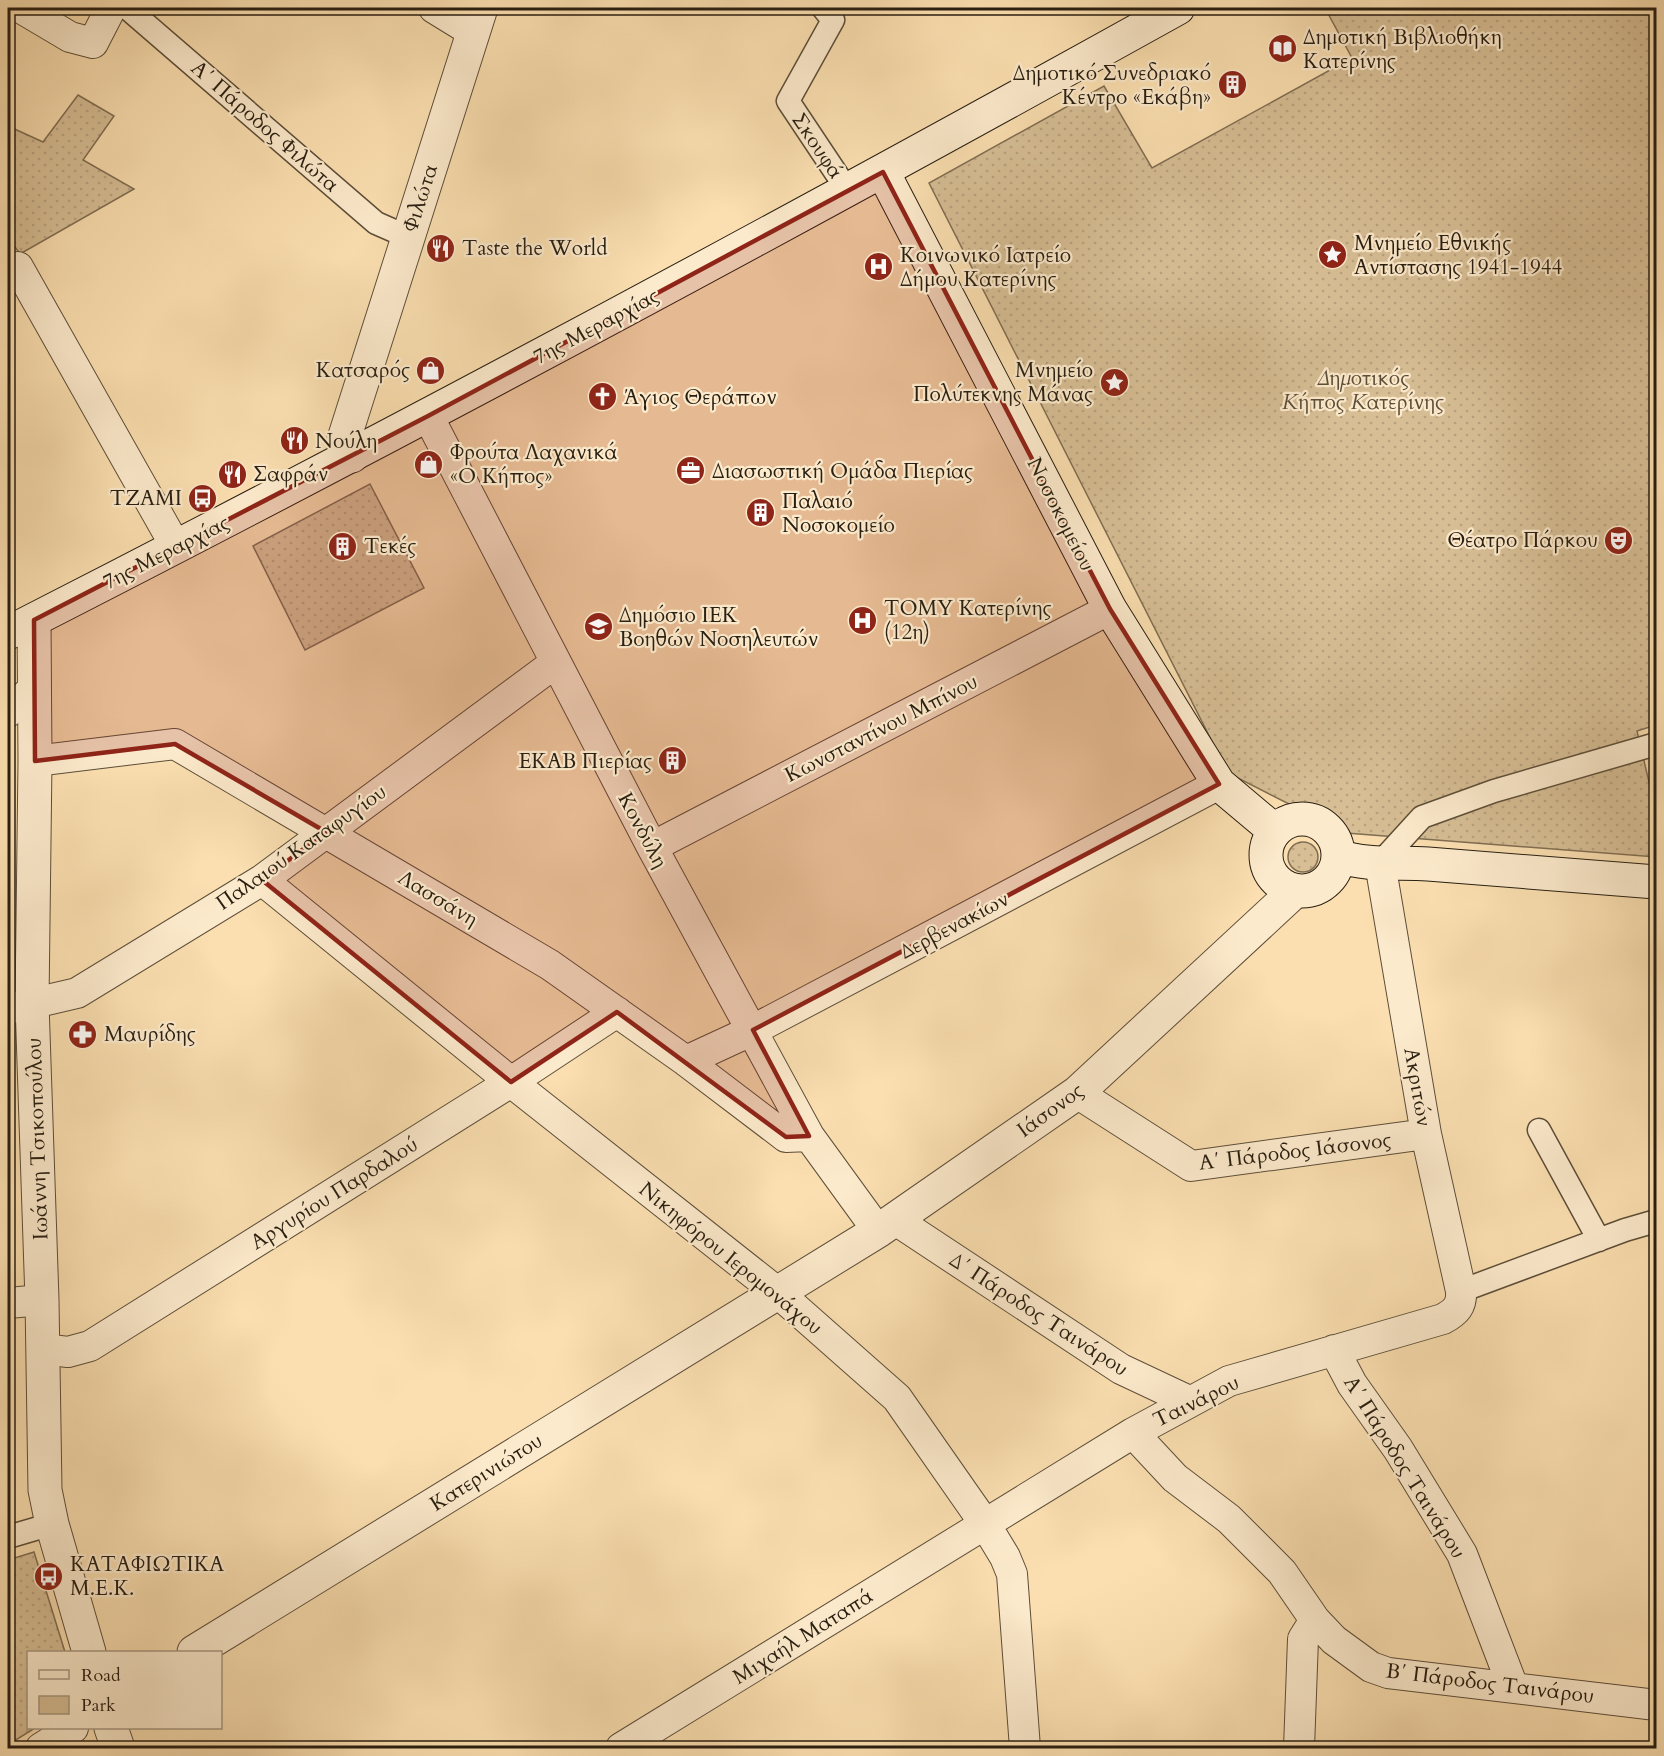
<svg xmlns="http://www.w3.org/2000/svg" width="1664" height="1756" viewBox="0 0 1664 1756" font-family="Cardo,serif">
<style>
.green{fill:url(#green-dots);stroke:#806e53;stroke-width:1.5}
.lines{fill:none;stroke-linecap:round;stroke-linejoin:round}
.pedestrian-casing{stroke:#5d4e39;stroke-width:25}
.minor-casing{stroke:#5d4e39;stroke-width:32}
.tertiary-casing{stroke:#5d4e39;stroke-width:35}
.secondary-casing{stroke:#281e11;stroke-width:35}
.pedestrian{stroke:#fceacc;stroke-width:22}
.minor{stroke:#fceacc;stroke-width:30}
.tertiary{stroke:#fceacc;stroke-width:33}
.secondary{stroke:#fceacc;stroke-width:33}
.marked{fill:#8f2418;fill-opacity:0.2;stroke:#8f2418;stroke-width:4.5;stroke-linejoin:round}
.labels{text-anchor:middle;stroke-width:4.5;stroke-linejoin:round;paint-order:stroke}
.poi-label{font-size:21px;fill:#281e11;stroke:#fceacc;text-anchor:start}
.street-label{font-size:21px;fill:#281e11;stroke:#fceacc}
.park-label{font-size:21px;font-style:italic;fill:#5d4e39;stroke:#fceacc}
</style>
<defs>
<pattern id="green-dots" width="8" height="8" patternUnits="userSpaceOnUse" patternTransform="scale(1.5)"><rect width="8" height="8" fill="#d7be95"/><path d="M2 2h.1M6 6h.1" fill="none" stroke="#b9a37f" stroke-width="1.8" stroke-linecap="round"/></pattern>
</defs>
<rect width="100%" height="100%" fill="#fbdfb0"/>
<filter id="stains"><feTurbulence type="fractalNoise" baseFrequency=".00333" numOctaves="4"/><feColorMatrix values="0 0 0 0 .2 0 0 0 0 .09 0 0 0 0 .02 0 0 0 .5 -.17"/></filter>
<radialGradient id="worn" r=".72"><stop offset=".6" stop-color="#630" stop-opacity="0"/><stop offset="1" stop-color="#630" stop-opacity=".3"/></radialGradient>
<path class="green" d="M1325 8H1656V725L1637 731 1656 812V857L1346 833 1228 773 929 183 1104 86 1152 168 1352 58Z
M78 95 114 116 83 160 134 189 20 254 8 237V126L43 142Z
M370 484 424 588 305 650 253 546Z
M1288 857a15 15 0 1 1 30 0a15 15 0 1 1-30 0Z
M34 1552 65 1652H28V1728H35L8 1745V1560Z"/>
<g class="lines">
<defs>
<path id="pedestrian" d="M127 8 376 223 408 237
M823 8 833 20 788 101 848 191
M1380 863 1422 817 1494 791 1656 744
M1539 1130 1599 1240
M1461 1291 1625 1230 1656 1221
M8 1537 52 1524"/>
<path id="minor" d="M21 8 70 37 93 43 111 8
M434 8 473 32
M8 273 18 267 176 547
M428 416 652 847 809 1136 878 1231
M8 712 34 688
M35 761 175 744 550 965 686 1061 786 1137 809 1136
M652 847 1110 609
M262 880 511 1082 777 1292 897 1398 985 1524 1005 1557 1012 1574 1025 1748
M8 1009 77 993 262 880 555 663
M686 1061 753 1030 1219 784
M1077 1093 1191 1166 1426 1134
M894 1219 1121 1369 1189 1401
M8 1303 42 1300
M43 1349 68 1352 90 1346 511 1082 617 1012
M1334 1350 1352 1384 1398 1449 1462 1554 1513 1687
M1133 1433 1175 1478 1229 1519 1282 1572 1315 1620 1334 1640 1371 1667 1388 1673 1656 1705
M41 1748 73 1728
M621 1748 1133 1433 1229 1381 1443 1319C1456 1312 1462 1306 1461 1291L1426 1134 1380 863
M1299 1748 1303 1639 1315 1620"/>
<path id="tertiary" d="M352 456 344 439 481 8
M34 620 35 761 32 1003 42 1300 45 1490 52 1524 89 1652
M194 1652 878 1231 1077 1093 1295 891
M111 1728 118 1748"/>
<path id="secondary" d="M883 172 1110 609 1219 784 1275 831
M8 633C402 432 791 223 1178 8
M1266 855a36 36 0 1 1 72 0a36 36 0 1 1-72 0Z
M1338 856C1367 866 1398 862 1428 864 1504 870 1580 876 1656 882"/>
</defs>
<use href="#pedestrian" class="pedestrian-casing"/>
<use href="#minor" class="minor-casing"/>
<use href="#tertiary" class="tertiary-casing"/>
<use href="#secondary" class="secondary-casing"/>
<use href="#pedestrian" class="pedestrian"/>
<use href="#minor" class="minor"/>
<use href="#tertiary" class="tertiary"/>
<use href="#secondary" class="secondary"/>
</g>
<path class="marked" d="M883 172 1110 609 1219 784 753 1030 809 1136 786 1137 617 1012 511 1082 262 880 326 832 175 744 35 761 34 620 428 416Z"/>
<defs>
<symbol id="library-disc" viewBox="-11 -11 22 22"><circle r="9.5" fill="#8f2418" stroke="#fceacc"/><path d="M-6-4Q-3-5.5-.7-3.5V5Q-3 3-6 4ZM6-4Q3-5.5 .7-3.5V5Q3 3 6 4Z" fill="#fff"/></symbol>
<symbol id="building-disc" viewBox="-11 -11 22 22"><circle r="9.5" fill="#8f2418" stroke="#fceacc"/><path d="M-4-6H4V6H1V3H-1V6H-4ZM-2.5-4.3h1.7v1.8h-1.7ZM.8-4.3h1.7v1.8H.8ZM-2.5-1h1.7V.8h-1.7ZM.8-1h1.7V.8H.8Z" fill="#fff"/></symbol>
<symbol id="restaurant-disc" viewBox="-11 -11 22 22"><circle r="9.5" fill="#8f2418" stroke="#fceacc"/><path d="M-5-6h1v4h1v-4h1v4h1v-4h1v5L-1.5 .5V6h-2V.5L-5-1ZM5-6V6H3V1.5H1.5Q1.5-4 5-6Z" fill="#fff"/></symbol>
<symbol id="sight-disc" viewBox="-11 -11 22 22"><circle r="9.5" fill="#8f2418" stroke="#fceacc"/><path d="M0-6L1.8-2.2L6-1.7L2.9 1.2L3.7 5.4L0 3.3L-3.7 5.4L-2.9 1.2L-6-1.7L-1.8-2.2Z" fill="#fff"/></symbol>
<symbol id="hospital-disc" viewBox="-11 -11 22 22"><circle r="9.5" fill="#8f2418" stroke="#fceacc"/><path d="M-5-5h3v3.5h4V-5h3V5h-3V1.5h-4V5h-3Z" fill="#fff"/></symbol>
<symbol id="shop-disc" viewBox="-11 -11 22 22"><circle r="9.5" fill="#8f2418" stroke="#fceacc"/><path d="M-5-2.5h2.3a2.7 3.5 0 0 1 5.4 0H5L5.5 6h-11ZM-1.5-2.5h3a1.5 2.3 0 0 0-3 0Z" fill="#fff"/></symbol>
<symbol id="church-disc" viewBox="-11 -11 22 22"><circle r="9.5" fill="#8f2418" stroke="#fceacc"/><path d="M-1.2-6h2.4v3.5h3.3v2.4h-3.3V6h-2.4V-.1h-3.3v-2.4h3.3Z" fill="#fff"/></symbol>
<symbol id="office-disc" viewBox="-11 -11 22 22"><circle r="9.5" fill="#8f2418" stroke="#fceacc"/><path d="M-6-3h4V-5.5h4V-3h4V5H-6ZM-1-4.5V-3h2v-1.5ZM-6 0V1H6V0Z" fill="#fff"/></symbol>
<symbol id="bus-disc" viewBox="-11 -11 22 22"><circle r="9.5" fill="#8f2418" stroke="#fceacc"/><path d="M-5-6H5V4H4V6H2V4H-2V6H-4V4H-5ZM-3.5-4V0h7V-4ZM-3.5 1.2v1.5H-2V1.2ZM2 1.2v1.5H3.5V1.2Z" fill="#fff"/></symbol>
<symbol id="theatre-disc" viewBox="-11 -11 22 22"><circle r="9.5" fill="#8f2418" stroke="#fceacc"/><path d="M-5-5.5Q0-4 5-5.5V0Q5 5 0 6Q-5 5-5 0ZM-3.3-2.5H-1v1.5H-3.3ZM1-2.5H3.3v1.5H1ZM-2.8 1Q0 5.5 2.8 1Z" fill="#fff"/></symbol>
<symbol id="university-disc" viewBox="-11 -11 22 22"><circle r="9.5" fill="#8f2418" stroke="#fceacc"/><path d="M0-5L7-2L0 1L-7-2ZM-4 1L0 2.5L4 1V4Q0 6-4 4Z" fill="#fff"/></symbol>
<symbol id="pharmacy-disc" viewBox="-11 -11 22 22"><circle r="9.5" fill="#8f2418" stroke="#fceacc"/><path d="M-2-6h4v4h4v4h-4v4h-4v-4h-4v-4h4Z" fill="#fff"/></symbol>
</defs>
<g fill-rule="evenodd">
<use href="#library-disc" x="1266" y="32" width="33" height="33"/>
<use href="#building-disc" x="1216" y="68" width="33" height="33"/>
<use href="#restaurant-disc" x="424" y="232" width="33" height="33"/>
<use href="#sight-disc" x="1316" y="238" width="33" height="33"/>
<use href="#hospital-disc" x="862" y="250" width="33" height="33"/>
<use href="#shop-disc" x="414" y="354" width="33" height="33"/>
<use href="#sight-disc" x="1098" y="366" width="33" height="33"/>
<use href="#church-disc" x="586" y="380" width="33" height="33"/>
<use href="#restaurant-disc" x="278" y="424" width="33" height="33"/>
<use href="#shop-disc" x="412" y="448" width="33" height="33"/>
<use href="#office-disc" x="674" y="454" width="33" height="33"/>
<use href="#restaurant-disc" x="216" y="458" width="33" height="33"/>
<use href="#bus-disc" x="186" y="482" width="33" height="33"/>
<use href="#building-disc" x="744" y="496" width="33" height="33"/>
<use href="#theatre-disc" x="1602" y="524" width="33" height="33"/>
<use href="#building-disc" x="326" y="530" width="33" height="33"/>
<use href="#hospital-disc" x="846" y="604" width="33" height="33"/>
<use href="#university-disc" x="582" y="610" width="33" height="33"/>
<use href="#building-disc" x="656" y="744" width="33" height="33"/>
<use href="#pharmacy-disc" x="66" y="1018" width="33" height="33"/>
<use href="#bus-disc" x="32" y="1560" width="33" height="33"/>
</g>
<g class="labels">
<g class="poi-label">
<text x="1303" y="44">Δημοτική Βιβλιοθήκη<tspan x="1303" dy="24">Κατερίνης</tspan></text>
<text x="1211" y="80" text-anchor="end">Δημοτικό Συνεδριακό<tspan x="1211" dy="24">Κέντρο «Εκάβη»</tspan></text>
<text x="1354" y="250">Μνημείο Εθνικής<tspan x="1354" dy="24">Αντίστασης 1941-1944</tspan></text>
<text x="462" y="255">Taste the World</text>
<text x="900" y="262">Κοινωνικό Ιατρείο<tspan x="900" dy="24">Δήμου Κατερίνης</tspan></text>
<text x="410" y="377" text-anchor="end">Κατσαρός</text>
<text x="1093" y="377" text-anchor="end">Μνημείο<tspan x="1093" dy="24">Πολύτεκνης Μάνας</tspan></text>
<text x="624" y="404">Άγιος Θεράπων</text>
<text x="315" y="448">Νούλη</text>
<text x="450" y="459">Φρούτα Λαχανικά<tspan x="450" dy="24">«Ο Κήπος»</tspan></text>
<text x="712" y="478">Διασωστική Ομάδα Πιερίας</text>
<text x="253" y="481">Σαφράν</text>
<text x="182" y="505" text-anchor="end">ΤΖΑΜΙ</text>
<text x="782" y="508">Παλαιό<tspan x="782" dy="24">Νοσοκομείο</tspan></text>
<text x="1598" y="547" text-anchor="end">Θέατρο Πάρκου</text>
<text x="364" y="553">Τεκές</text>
<text x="884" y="615">ΤΟΜΥ Κατερίνης<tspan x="884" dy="24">(12η)</tspan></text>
<text x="619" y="622">Δημόσιο ΙΕΚ<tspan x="619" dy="24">Βοηθών Νοσηλευτών</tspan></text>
<text x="652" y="768" text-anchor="end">ΕΚΑΒ Πιερίας</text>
<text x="104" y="1041">Μαυρίδης</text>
<text x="70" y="1571">ΚΑΤΑΦΙΩΤΙΚΑ<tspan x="70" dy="24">Μ.Ε.Κ.</tspan></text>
</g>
<g class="street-label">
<text transform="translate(265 126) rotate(41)" y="7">Α΄ Πάροδος Φιλώτα</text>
<text transform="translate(818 146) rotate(56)" y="7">Σκουφά</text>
<text transform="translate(420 198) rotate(-72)" y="7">Φιλώτα</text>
<text transform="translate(596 326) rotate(-28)" y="7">7ης Μεραρχίας</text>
<text transform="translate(1061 514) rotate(63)" y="7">Νοσοκομείου</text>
<text transform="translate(166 552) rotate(-27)" y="7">7ης Μεραρχίας</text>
<text transform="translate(881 728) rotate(-27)" y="7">Κωνσταντίνου Μπίνου</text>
<text transform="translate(643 830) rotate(62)" y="7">Κονδύλη</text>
<text transform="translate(301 847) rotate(-35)" y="7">Παλαιού Καταφυγίου</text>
<text transform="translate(438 898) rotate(31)" y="7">Λασσάνη</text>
<text transform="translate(954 925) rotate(-28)" y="7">Δερβενακίων</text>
<text transform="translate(1418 1087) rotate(80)" y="7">Ακριτών</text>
<text transform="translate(1050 1110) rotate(-36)" y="7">Ιάσονος</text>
<text transform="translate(37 1139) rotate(-92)" y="7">Ιωάννη Τσικοπούλου</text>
<text transform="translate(1295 1151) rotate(-7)" y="7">Α΄ Πάροδος Ιάσονος</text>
<text transform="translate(334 1193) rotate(-32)" y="7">Αργυρίου Παρδαλού</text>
<text transform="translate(731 1258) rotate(39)" y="7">Νικηφόρου Ιερομονάχου</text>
<text transform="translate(1039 1314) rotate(33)" y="7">Δ΄ Πάροδος Ταινάρου</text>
<text transform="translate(1196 1401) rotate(-26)" y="7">Ταινάρου</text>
<text transform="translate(1405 1467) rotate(58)" y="7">Α΄ Πάροδος Ταινάρου</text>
<text transform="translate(486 1472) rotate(-32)" y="7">Κατερινιώτου</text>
<text transform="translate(803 1636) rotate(-32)" y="7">Μιχαήλ Ματαπά</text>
<text transform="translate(1490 1683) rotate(7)" y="7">Β΄ Πάροδος Ταινάρου</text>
</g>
<g class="park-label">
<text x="1363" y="385">Δημοτικός<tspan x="1363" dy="24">Κήπος Κατερίνης</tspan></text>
</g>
</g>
<rect width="1664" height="1756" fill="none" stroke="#fbdfb0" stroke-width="30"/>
<rect x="9" y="9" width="1646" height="1738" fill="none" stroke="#281e11" stroke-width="3"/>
<rect x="15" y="15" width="1634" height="1726" fill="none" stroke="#281e11" stroke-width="1.5"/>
<rect x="27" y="1651" width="195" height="78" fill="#fceacc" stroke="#a79881" stroke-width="1.5"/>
<rect x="39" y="1670" width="30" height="9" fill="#fceacc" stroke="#a79881" stroke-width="1.5"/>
<text x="81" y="1681" font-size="18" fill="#281e11">Road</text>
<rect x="39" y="1696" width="30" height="18" fill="#d7be95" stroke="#a79881" stroke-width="1.5"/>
<text x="81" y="1711" font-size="18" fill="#281e11">Park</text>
<rect width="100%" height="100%" filter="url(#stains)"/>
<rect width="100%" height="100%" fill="url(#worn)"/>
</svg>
